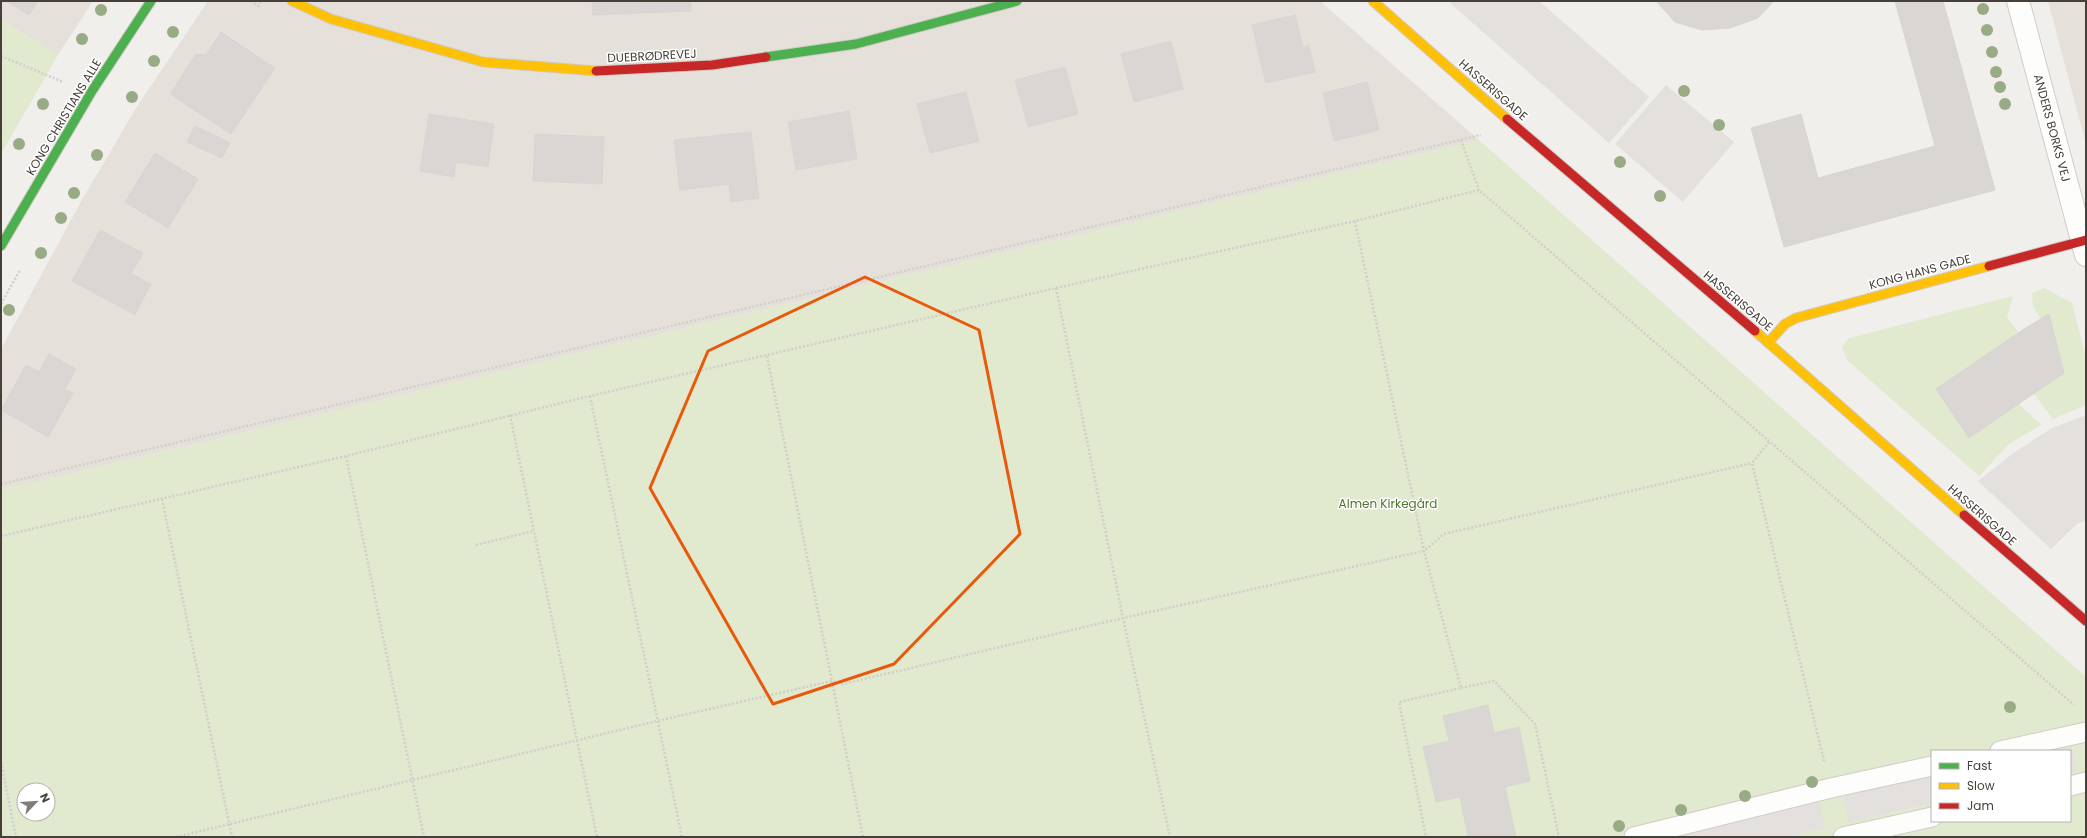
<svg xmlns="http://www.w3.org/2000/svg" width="2087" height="838" viewBox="0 0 2087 838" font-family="Poppins,sans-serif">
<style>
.residential{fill:#e5e0da}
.green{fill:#e1e9cf;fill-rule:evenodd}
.parking{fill:#e3e0dd}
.building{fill:#d9d6d3;stroke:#d9d6d2}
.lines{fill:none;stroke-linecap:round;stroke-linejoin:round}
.lane-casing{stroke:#cfcdca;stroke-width:21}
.street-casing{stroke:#cfcdca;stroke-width:24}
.fast-casing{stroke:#d0cbc3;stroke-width:11}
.slow-casing{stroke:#d0cbc3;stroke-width:11}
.jam-casing{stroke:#d0cbc3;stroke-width:11}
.path{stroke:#d1cfcb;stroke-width:2.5;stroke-dasharray:2 2;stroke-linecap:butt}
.lane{stroke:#fdfdfc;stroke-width:19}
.street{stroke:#fdfdfc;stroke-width:22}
.fast{stroke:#4caf50;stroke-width:9}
.slow{stroke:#ffc107;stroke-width:9}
.jam{stroke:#c62828;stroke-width:9}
.tree{fill:#99ab85}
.marked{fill:none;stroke:#e8590c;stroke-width:3;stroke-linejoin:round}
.labels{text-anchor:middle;stroke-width:3;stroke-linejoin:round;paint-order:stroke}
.street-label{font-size:12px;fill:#474039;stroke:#fff}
.park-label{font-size:12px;fill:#517431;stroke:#fff}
</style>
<rect width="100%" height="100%" fill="#f1efec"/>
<path class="residential" d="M1 1H93L58 55 1 19Z
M208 1H1320L1479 140 1 490V349L83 198 136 108Z
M2048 1H2086V144Z"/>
<path class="green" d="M1 19 58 55 1 154Z
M1479 140 2086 677V837H1V490ZM1932 751H2070V821H1932ZM24 790H48V814H24Z
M2044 288 2072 303 2086 358V405L2053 419 2034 394 2064 372 2049 315 2041 319 2033 307 2032 293Z
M2013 296 2007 317 2019 333 1936 389 1969 438 2019 404 2041 425 2009 444 1979 476 1847 360 1842 347 1849 338Z"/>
<path class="parking" d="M1451 1H1539L1649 97 1609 143 1450 3Z
M1666 85 1734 142 1683 202 1615 144Z
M2086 415V520L2077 524 2051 549 1978 481 2015 452 2052 428Z
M2071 745 2077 770 2070 772V751H2045Z
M1932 776V803L1849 822 1843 796Z
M1819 802 1825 828 1784 837H1667Z"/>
<path class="building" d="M6 1H38L29 15Z
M592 1H691V11L593 15Z
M1656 1H1774L1758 18 1730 28 1702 30 1675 22Z
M1895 1H1943L1995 190 1784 247 1751 128 1801 114 1818 178 1935 146Z
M1295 15 1303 47 1309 45 1315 72 1266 83 1252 25Z
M221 32 275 68 231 134 170 94 196 54 206 55Z
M1171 41 1183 89 1134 102 1121 54Z
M1065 67 1078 114 1028 127 1015 80Z
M1367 82 1379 130 1334 141 1323 93Z
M966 92 979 141 930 153 917 104Z
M849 111 857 159 796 170 788 122Z
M429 114 494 124 488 167 456 162 454 177 420 171Z
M195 126 230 143 222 158 187 142Z
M751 132 759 198 731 202 729 184 680 190 674 140Z
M535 134 604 137 602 184 533 181Z
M155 153 198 179 168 228 125 202Z
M100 230 143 253 131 274 151 284 135 315 72 281Z
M2049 314 2064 373 1969 438 1936 389 2024 329Z
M49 354 76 369 65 389 73 393 48 437 1 410 26 365 39 372Z
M1488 705 1494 733 1519 727 1530 781 1505 787 1516 837H1468L1460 797 1436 802 1423 747 1449 741 1443 716Z"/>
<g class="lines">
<defs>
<path id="lane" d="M2000 751 2086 732
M2070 786 2086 782
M1634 837 1831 788 1932 766
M1843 837 1932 817"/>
<path id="street" d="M2018 1 2086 255"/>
<path id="fast" d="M766 57 856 44 1017 1
M1 246 92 91 151 1"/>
<path id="slow" d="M292 1 331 19 483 62 596 71
M1373 1 1507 119
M1755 331 1964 515
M1768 343 1785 324 1796 318 1989 266"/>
<path id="jam" d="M596 71 712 65 766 57
M1507 119 1755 331
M1989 266 2086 240
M1964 515 2086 621"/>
</defs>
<use href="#lane" class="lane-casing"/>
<use href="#street" class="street-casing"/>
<use href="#fast" class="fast-casing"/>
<use href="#slow" class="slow-casing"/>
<use href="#jam" class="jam-casing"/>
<path class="path" d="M251 1 258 6 261 1
M1 56 63 82
M1461 140 1479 190
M1355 221 1424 551 1461 688 1399 702 1426 837
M1056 288 1123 618 1170 837
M1 304 20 270
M767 356 863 837
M590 396 682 837
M510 415 597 837
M1769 442 1752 463 1824 761
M346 456 424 837
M1 484 1481 135
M162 499 232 837
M1 536 346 456 590 396 1056 288 1355 221 1479 190 2074 705
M476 545 534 531
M1461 688 1494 681 1535 724 1559 837
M1 762 16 837
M176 837 657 721 832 681 843 684 1123 618 1424 551 1444 534 1752 463"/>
<use href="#lane" class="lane"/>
<use href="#street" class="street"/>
<use href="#fast" class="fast"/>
<use href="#slow" class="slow"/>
<use href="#jam" class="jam"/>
</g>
<g class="tree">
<circle cx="1983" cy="9" r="6"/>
<circle cx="101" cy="10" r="6"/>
<circle cx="1987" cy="30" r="6"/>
<circle cx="173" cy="32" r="6"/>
<circle cx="82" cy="39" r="6"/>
<circle cx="1992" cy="52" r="6"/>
<circle cx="154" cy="61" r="6"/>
<circle cx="1996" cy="72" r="6"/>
<circle cx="2000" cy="87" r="6"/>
<circle cx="1684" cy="91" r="6"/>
<circle cx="132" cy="97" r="6"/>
<circle cx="43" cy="104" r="6"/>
<circle cx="2005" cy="104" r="6"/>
<circle cx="1719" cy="125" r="6"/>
<circle cx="19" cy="144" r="6"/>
<circle cx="97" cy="155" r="6"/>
<circle cx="1620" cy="162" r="6"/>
<circle cx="74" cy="193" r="6"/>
<circle cx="1660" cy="196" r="6"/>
<circle cx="61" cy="218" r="6"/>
<circle cx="41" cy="253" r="6"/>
<circle cx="9" cy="310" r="6"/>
<circle cx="2010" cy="707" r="6"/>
<circle cx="1812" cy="782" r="6"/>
<circle cx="1745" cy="796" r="6"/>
<circle cx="1681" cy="810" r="6"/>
<circle cx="1619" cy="826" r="6"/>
</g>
<path class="marked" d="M865 277 979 330 1020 534 894 664 773 704 650 488 708 351Z"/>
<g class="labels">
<g class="street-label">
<text transform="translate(652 56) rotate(-3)" y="4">DUEBRØDREVEJ</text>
<text transform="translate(1493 90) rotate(41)" y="4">HASSERISGADE</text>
<text transform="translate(64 117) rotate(-59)" y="4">KONG CHRISTIANS ALLE</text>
<text transform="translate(2052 128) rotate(75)" y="4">ANDERS BORKS VEJ</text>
<text transform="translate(1920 272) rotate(-15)" y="4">KONG HANS GADE</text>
<text transform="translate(1738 301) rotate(40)" y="4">HASSERISGADE</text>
<text transform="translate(1982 515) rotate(41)" y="4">HASSERISGADE</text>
</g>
<g class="park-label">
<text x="1388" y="508">Almen Kirkegård</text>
</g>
</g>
<rect width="2087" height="838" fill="none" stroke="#474039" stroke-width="4"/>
<rect x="1931" y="750" width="140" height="72" fill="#ffffff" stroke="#b5b3b0"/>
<rect x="1939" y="763" width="20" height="6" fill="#4caf50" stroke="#b5b3b0"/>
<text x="1967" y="770" font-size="12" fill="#474039">Fast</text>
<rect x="1939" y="783" width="20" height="6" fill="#ffc107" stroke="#b5b3b0"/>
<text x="1967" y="790" font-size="12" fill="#474039">Slow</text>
<rect x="1939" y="803" width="20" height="6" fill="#c62828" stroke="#b5b3b0"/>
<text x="1967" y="810" font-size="12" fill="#474039">Jam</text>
<g transform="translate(36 802) rotate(65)"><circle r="19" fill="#ffffff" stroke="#b5b3b0"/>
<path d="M0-3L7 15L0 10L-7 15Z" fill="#827d78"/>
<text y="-6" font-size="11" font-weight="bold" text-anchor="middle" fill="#474039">N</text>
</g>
</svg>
